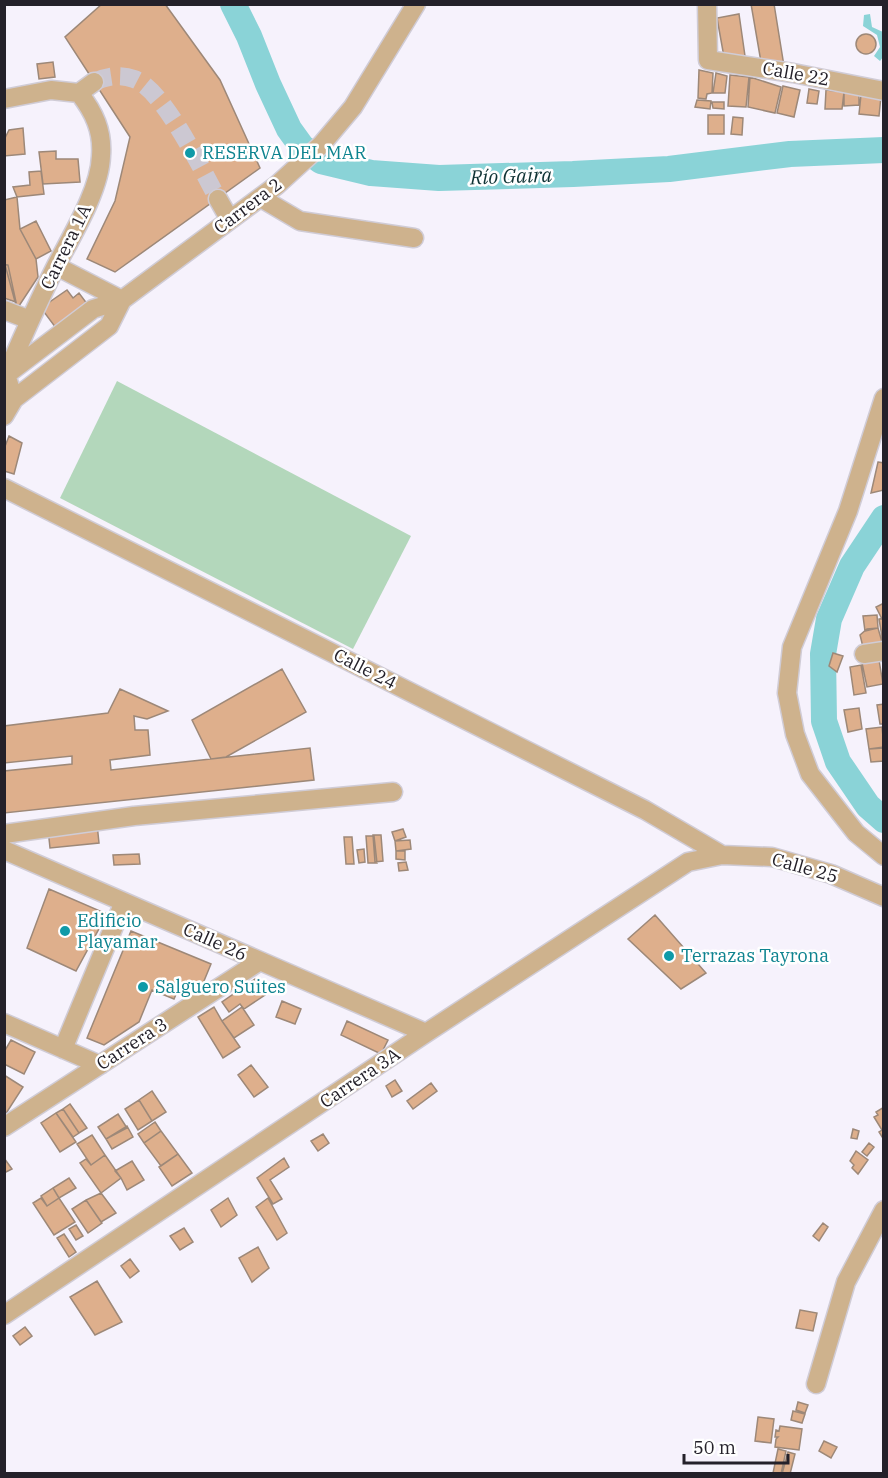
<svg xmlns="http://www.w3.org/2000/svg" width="888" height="1478" viewBox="0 0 888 1478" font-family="'IBM Plex Serif',serif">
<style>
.green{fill:#b3d7bb}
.water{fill:#8ad3d7}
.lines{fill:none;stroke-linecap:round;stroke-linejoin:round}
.river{stroke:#8ad3d7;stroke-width:26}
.building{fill:#deaf8c;stroke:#9d8878;stroke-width:1.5}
.minor-tunnel{stroke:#ccc8d2;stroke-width:18;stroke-dasharray:18 9;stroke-linecap:butt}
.minor-casing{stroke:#d0ccd6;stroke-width:21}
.minor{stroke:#ceb28d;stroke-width:18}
.culture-dot{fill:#0f9aa8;stroke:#fff;stroke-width:2}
.labels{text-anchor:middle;stroke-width:5;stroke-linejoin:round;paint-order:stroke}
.street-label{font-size:18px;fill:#24212a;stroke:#fff}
.culture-label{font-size:18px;fill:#0d838f;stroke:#fff;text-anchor:start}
.water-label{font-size:20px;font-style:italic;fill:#0f3335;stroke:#fff}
</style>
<rect width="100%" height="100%" fill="#f6f2fc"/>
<path class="green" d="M117 381 411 536 353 649 60 498Z"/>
<path class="water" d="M870 14 872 27 883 32V57L880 61 874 56 880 47 877 35 863 26 864 15Z"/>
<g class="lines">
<path class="river" d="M233 4 249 36 268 84 289 129 302 147 321 161 371 173 439 178 573 174 669 169 790 154 884 150
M884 518 852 566 829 619 823 654 824 721 838 762 868 806 884 820"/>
</g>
<path class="building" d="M102 4H165L220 80 260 168 115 272 87 259 115 201 130 137 65 37Z
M751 4H774L784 66 761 62Z
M739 14 745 56 724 57 717 18Z
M856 44a10 10 0 1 1 20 0a10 10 0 1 1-20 0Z
M53 62 55 77 39 79 37 64Z
M699 70 713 73 712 93 707 94 706 99 698 98Z
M716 73 727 76 725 93H713Z
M730 75 749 77 746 107 728 106Z
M750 77 781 87 775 113 748 107Z
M783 86 800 90 794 117 777 113Z
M809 89 819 91 817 104 807 103Z
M826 90 844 92 842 109H825Z
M859 91V105L844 106V92Z
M861 95 881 96 879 116 859 114Z
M697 100 711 101 710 109 695 107Z
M712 102H724V109L713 108Z
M708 115H724V134H708Z
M733 117 743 118 742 135 731 134Z
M23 128 25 154 4 156V140L9 130Z
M56 151V159H78L80 182 43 184 39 152Z
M41 171 44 194 17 197 13 187 30 185 29 172Z
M17 197 20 229 36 259 38 277 17 309 4 261V200Z
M36 221 51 251 36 259 20 229Z
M4 264 8 265 16 302 4 298Z
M67 290 73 298 79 293 88 305 56 328 41 308Z
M9 436 22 443 14 474 4 471V449Z
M878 462 884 463V490L871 493Z
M884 603V618L882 619 876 607Z
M877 615 878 628 865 631 863 616Z
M884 618V648L879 619Z
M878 628 884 649 864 651 860 635 867 629Z
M833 653 843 656 837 672 829 666Z
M879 660 883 684 867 687 862 663Z
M861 665 866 693 854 695 850 667Z
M282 669 306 712 226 757 211 759 192 720Z
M120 689 168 711 147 719 134 716 135 730H148L150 755 110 760 111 770 310 748 314 780 4 813V771L72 764V756L4 763V726L108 713Z
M884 704V724H880L877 705Z
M859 708 862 729 848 732 844 710Z
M882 727 884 747 869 749 866 729Z
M884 748V761L871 762 869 749Z
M97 824 99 843 50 848 48 829Z
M403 829 406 837 395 841 392 832Z
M373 835H381L383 861 375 862Z
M366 836H374L377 863H368Z
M344 837H352L354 864H346Z
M410 840 411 849 396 851 395 841Z
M364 849 365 862 359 863 357 850Z
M396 851H405V860L396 859Z
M139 854 140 864 114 865 113 855Z
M406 862 408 870 399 871 398 863Z
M49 889 107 914 76 971 27 948Z
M655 915 706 973 681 989 628 939Z
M131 931 211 964 199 993 180 985 174 999 152 990 139 1022 104 1045 87 1038Z
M255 979 265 995 244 1009 240 1004 229 1012 222 1002Z
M282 1001 301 1009 295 1024 276 1017Z
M214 1007 222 1021 240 1047 223 1058 198 1017Z
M242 1007 254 1025 234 1038 222 1021Z
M347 1021 388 1040 381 1054 341 1035Z
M11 1040 35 1052 24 1074 4 1064V1052Z
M251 1065 268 1087 254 1097 238 1075Z
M4 1075 23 1087 5 1115H4Z
M395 1080 402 1091 392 1097 386 1086Z
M431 1083 437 1091 413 1109 407 1101Z
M152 1091 166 1112 152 1121 139 1100Z
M139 1100 152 1121 138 1130 125 1109Z
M70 1104 87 1128 79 1133 63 1109Z
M884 1107V1140L879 1132 882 1130 874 1117 878 1115 876 1112Z
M63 1109 79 1133 73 1137 56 1113Z
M56 1113 76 1142 60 1152 41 1123Z
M118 1114 127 1128 106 1139 98 1127Z
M155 1122 161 1131 144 1143 138 1134Z
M127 1126 133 1137 112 1149 106 1139Z
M853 1129 859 1131 857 1139 851 1138Z
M161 1131 178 1154 161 1166 144 1143Z
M323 1134 329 1143 318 1151 311 1141Z
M92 1135 105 1155 91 1165 77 1144Z
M869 1143 874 1147 867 1156 862 1152Z
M856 1151 868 1160 858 1174 852 1168 854 1165 850 1161Z
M178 1154 192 1173 172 1186 159 1167Z
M105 1155 121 1178 101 1193 80 1163 86 1159 91 1165Z
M4 1158 12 1169 4 1173Z
M284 1158 289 1167 270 1180 282 1199 273 1204 257 1178Z
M132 1161 144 1180 127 1190 121 1178 115 1171Z
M69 1178 76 1188 59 1198 53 1188Z
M53 1188 59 1198 47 1206 41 1196Z
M101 1193 116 1213 101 1222 86 1200Z
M41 1198 47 1206 59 1198 75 1222 54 1235 33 1203Z
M228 1198 237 1215 221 1227 211 1210Z
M268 1198 287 1233 277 1240 256 1207Z
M86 1200 102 1223 88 1233 72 1209Z
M823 1223 828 1227 819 1241 813 1236Z
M76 1225 83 1236 76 1240 69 1229Z
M184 1228 193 1242 180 1250 170 1236Z
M64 1234 76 1252 69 1257 57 1238Z
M258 1247 269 1268 252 1282 239 1258Z
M130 1259 139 1271 130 1278 121 1266Z
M97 1281 122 1322 95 1335 70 1297Z
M800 1310 817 1313 813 1331 796 1328Z
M25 1327 32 1336 20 1345 13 1336Z
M798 1402 808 1405 805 1413 796 1410Z
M793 1411 805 1414 802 1423 791 1420Z
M758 1417 774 1419 771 1443 755 1441Z
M780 1426 802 1429 799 1450 775 1447 776 1439 778 1437H775L776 1430 779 1431Z
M824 1441 837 1447 831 1458 819 1451Z
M778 1449 786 1451 781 1474 773 1473Z
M788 1452 795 1454 790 1474H782Z"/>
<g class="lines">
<path class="minor-tunnel" d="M94 82C107 76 121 74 134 79 164 90 202 170 218 199"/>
<defs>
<path id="minor" d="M707 4 708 60 793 73 884 91
M79 93 94 82
M4 99 51 90 79 93
M261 198 300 221 414 238
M218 199 230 220
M56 266 122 300
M4 310 30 320
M4 378 6 375 93 309 122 300 277 185 321 145 353 107 416 4
M884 398 848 511 792 647 787 693 795 734 810 774 856 833 884 856
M14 399 6 375C22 338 38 302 56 266 72 235 100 190 101 156 103 131 94 112 79 93
M4 416 14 399 109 326 122 300
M4 488 645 810 722 855
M864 654 884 651
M4 834 134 816 393 792
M4 850 426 1033
M4 1023 100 1065
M63 1049 124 902
M4 1127 260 961
M4 1315 426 1033 688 862 722 855 772 857 831 874 884 897
M816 1384 846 1282 884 1210"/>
</defs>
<use href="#minor" class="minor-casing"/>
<use href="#minor" class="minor"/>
</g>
<g class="culture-dot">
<circle cx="190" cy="153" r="6"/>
<circle cx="65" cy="931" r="6"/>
<circle cx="669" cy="956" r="6"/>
<circle cx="143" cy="987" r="6"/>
</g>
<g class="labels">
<g class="street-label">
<text transform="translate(796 74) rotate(10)" y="6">Calle 22</text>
<text transform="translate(248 206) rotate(-37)" y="6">Carrera 2</text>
<text transform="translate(66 247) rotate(-64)" y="6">Carrera 1A</text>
<text transform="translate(365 669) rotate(27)" y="6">Calle 24</text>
<text transform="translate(805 868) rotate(16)" y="6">Calle 25</text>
<text transform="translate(215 942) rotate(24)" y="6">Calle 26</text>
<text transform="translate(132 1044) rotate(-33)" y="6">Carrera 3</text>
<text transform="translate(360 1078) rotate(-34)" y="6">Carrera 3A</text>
</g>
<g class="culture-label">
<text x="202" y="159">RESERVA DEL MAR</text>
<text x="77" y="927">Edificio<tspan x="77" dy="21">Playamar</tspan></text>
<text x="681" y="962">Terrazas Tayrona</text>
<text x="155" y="993">Salguero Suites</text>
</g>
<g class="water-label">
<text transform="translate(511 176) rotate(-2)" y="7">Río Gaira</text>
</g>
</g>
<rect width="888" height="1478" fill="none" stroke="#24212a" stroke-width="12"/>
<path d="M684 1454v9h104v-9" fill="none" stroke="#24212a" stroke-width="3"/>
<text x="693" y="1454" font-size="18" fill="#24212a" stroke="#ffffff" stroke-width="4.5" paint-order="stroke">50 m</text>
</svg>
